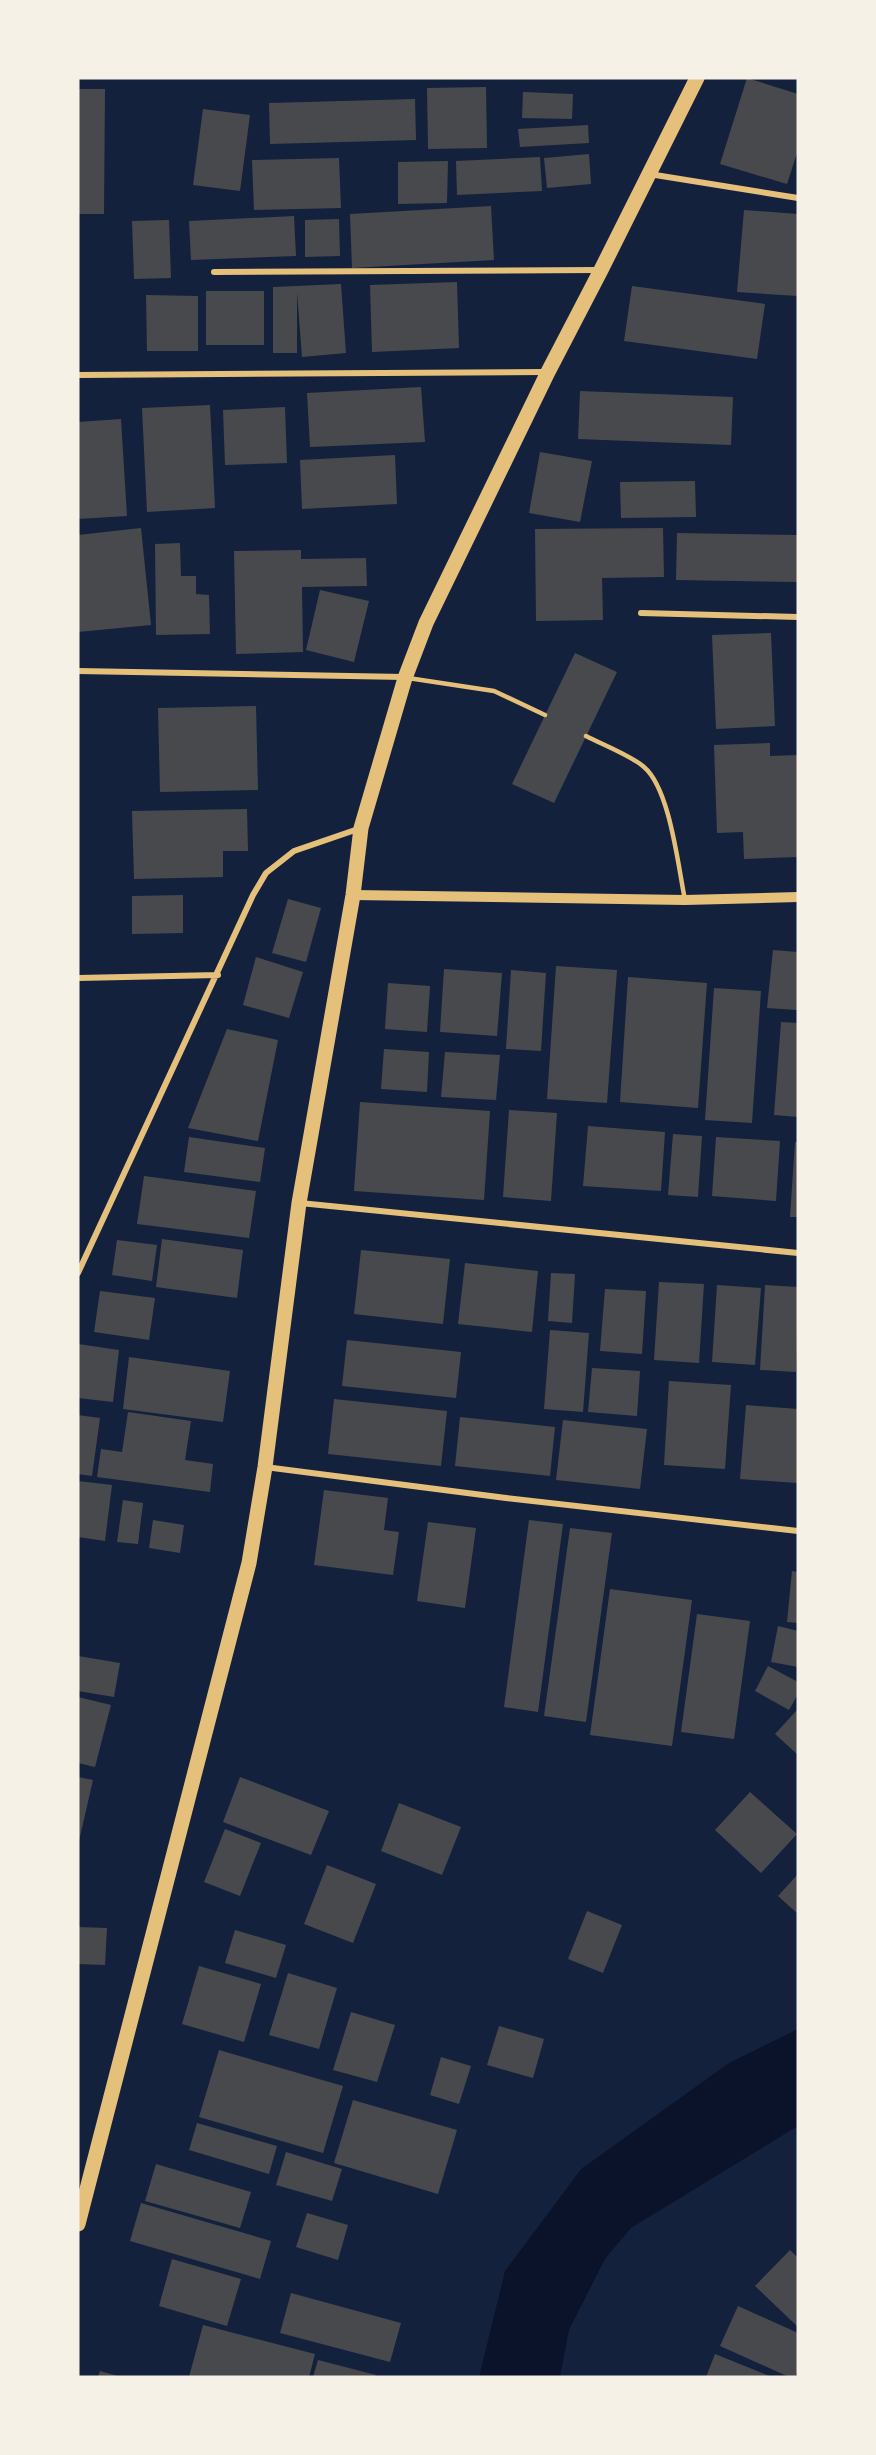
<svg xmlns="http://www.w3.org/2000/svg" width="876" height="2455" viewBox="0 0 876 2455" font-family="Figtree,sans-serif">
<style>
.water{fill:#0b132b}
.building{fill:#48494c}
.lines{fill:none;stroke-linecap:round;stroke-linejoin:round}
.service{stroke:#e5c07b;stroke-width:4.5}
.minor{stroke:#e5c07b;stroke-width:6}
.tertiary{stroke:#e5c07b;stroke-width:10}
.primary{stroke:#e5c07b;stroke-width:15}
</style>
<rect width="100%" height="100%" fill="#14213d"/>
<path class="water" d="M798 2029V2126L631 2228 605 2259 569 2330 560 2377H479L505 2271 581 2169 729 2063Z"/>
<path class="building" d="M747 78 798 94V150L787 184 720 164Z
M486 87 487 148 428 149 427 88Z
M78 89H105L104 214H78Z
M523 92 573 94 572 119 522 118Z
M415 99 416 140 270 144 269 103Z
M203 109 250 115 240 191 193 185Z
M588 125 589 143 520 147 518 129Z
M589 154 591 184 547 188 544 158Z
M540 157 542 191 457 195 456 161Z
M339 158 341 208 254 210 252 160Z
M448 161 447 203 398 204V162Z
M491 206 494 260 352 268 350 214Z
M744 210 798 214V296L737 292Z
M294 216 296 256 191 260 189 221Z
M339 219 340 256 305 257V220Z
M169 220 171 278 134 279 132 221Z
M457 282 459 348 372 352 370 285Z
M341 284 346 353 302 357 297 292V353H273V287Z
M632 286 765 304 757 359 624 341Z
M206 291H264V345H206Z
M146 295 198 296V351H147Z
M421 387 425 442 310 447 307 393Z
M580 391 733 397 731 445 578 439Z
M210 405 215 508 147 512 142 408Z
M285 407 287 463 225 465 223 410Z
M121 419 127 516 78 519V422Z
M540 452 592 461 580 522 529 513Z
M395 455 397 504 302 509 300 460Z
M695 481 696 517 621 518 620 482Z
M141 528 151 625 78 632V535Z
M663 528 664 577 602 578 603 620 536 621 535 529Z
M677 533 798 535V582L676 580Z
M180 543 181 576H196V594L209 595 210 634 156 635 155 544Z
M301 550V559L366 558 367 586 302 587 303 652 236 654 234 551Z
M320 590 369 601 354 662 306 650Z
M771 633 775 726 716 729 712 635Z
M575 653 617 672 554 803 512 784Z
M256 706 258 790 160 792 158 708Z
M770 743V756L798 755V857L744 859 743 832 717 833 714 745Z
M247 809 248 851H223V877L134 879 132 811Z
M183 895V933L132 934V896Z
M288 899 321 908 306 962 272 953Z
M773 950 798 952 797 1010 767 1008Z
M256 957 303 972 289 1018 243 1005Z
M556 966 617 970 607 1103 547 1099Z
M444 969 502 973 497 1036 440 1032Z
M511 970 546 973 541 1051 506 1049Z
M628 977 707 983 698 1108 620 1102Z
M388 983 430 986 427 1032 385 1029Z
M714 988 761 991 752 1123 705 1120Z
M781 1022 798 1023V1117L774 1115Z
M227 1029 278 1040 258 1141 188 1128Z
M384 1049 429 1052 427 1092 381 1089Z
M445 1052 500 1055 496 1100 441 1097Z
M360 1102 490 1111 484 1200 354 1191Z
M509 1110 557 1113 551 1201 503 1197Z
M588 1126 665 1132 661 1191 583 1186Z
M673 1134 702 1136 698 1197 668 1195Z
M189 1137 265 1148 260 1182 184 1172Z
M716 1137 780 1141 776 1201 712 1196Z
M795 1142H798V1217H790Z
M144 1176 256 1191 249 1238 137 1224Z
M162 1239 243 1250 237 1298 156 1287Z
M117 1240 157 1245 152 1281 112 1275Z
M361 1250 450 1259 443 1324 354 1314Z
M465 1263 538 1271 532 1332 458 1324Z
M551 1273 575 1274 572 1323 548 1321Z
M659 1282 704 1284 699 1363 654 1360Z
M717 1285 761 1288 755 1365 712 1362Z
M765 1285 798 1287 796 1372 760 1370Z
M605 1289 646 1291 642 1354 600 1351Z
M100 1291 155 1298 149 1340 94 1332Z
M550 1330 589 1333 583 1412 544 1409Z
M347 1340 461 1352 456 1398 342 1386Z
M78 1344 119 1350 113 1402 78 1398Z
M129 1357 230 1371 223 1422 123 1409Z
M592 1368 640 1371 637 1416 588 1412Z
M669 1381 731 1385 725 1469 664 1465Z
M334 1399 447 1411 441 1466 328 1454Z
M746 1405 798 1409 797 1483 740 1479Z
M128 1412 191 1421 185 1460 213 1464 210 1492 97 1477 101 1449 122 1452Z
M78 1415 100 1418 92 1476 78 1474Z
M460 1417 555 1427 550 1476 455 1466Z
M563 1420 647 1429 640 1489 556 1480Z
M78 1481 112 1485 105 1541 78 1537Z
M324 1490 388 1498 384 1530 399 1532 393 1575 314 1565Z
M123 1500 143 1503 138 1544 117 1542Z
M153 1520 184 1525 180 1553 149 1548Z
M529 1520 563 1524 538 1712 504 1707Z
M428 1522 476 1528 465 1608 417 1601Z
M570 1528 612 1533 586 1722 544 1716Z
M792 1571 798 1572V1623L787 1622Z
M610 1589 692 1600 672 1746 590 1735Z
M697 1614 750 1621 734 1739 681 1732Z
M778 1626 798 1631V1667L771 1662Z
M78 1656 120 1663 114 1697 78 1691Z
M768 1666 798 1682V1694L789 1710 755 1691Z
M78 1697 111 1705 95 1767 78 1763Z
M798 1709V1755L775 1734Z
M78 1777 93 1780 79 1841H78Z
M240 1777 329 1811 311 1855 223 1822Z
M750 1792 797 1834 761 1873 715 1830Z
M399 1803 461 1827 442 1875 381 1851Z
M225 1829 261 1843 240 1896 204 1882Z
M327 1865 376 1884 353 1943 304 1924Z
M798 1874V1914L778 1896Z
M587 1911 622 1925 603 1973 568 1959Z
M78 1927 107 1928 105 1965 78 1964Z
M235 1930 286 1945 276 1978 225 1963Z
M199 1966 261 1984 244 2042 182 2024Z
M288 1973 337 1988 319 2049 269 2035Z
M351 2012 395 2025 377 2082 333 2070Z
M499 2026 544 2039 533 2078 487 2065Z
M219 2050 343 2086 323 2153 199 2117Z
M441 2057 471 2066 459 2104 430 2095Z
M353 2100 457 2130 438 2194 334 2163Z
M197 2123 277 2146 269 2174 189 2150Z
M286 2152 342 2169 332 2201 276 2185Z
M156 2164 251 2192 240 2228 145 2201Z
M141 2203 271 2241 260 2279 130 2241Z
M307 2213 348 2225 338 2260 296 2247Z
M790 2250 798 2258V2327L755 2286Z
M172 2259 241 2279 227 2326 159 2306Z
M291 2293 401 2323 390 2362 280 2333Z
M738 2306 798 2333V2370L795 2377H789L720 2346Z
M203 2325 315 2354 309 2377H189Z
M715 2354 772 2377H706Z
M318 2360 376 2375 375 2377H313Z
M100 2371 118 2376V2377H98Z"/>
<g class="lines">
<path class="service" d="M408 678 494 691 545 715
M586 736C601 744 632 756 644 767 670 789 678 866 685 900"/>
<path class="minor" d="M649 174 798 198
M214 272 598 270
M78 375 545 372
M641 613 798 617
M78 671 404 677
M78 978 218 975
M300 1203 798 1253
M78 1273 253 895 266 873 294 851 361 828
M265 1467 506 1498 798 1531"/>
<path class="tertiary" d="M353 895 685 900 798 897"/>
<path class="primary" d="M78 2224 249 1563 265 1467 299 1203 353 895 361 828 405 678 426 623 548 372 601 270 697 78"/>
</g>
<rect width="876" height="2455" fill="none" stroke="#f6f1e7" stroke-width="159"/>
</svg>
